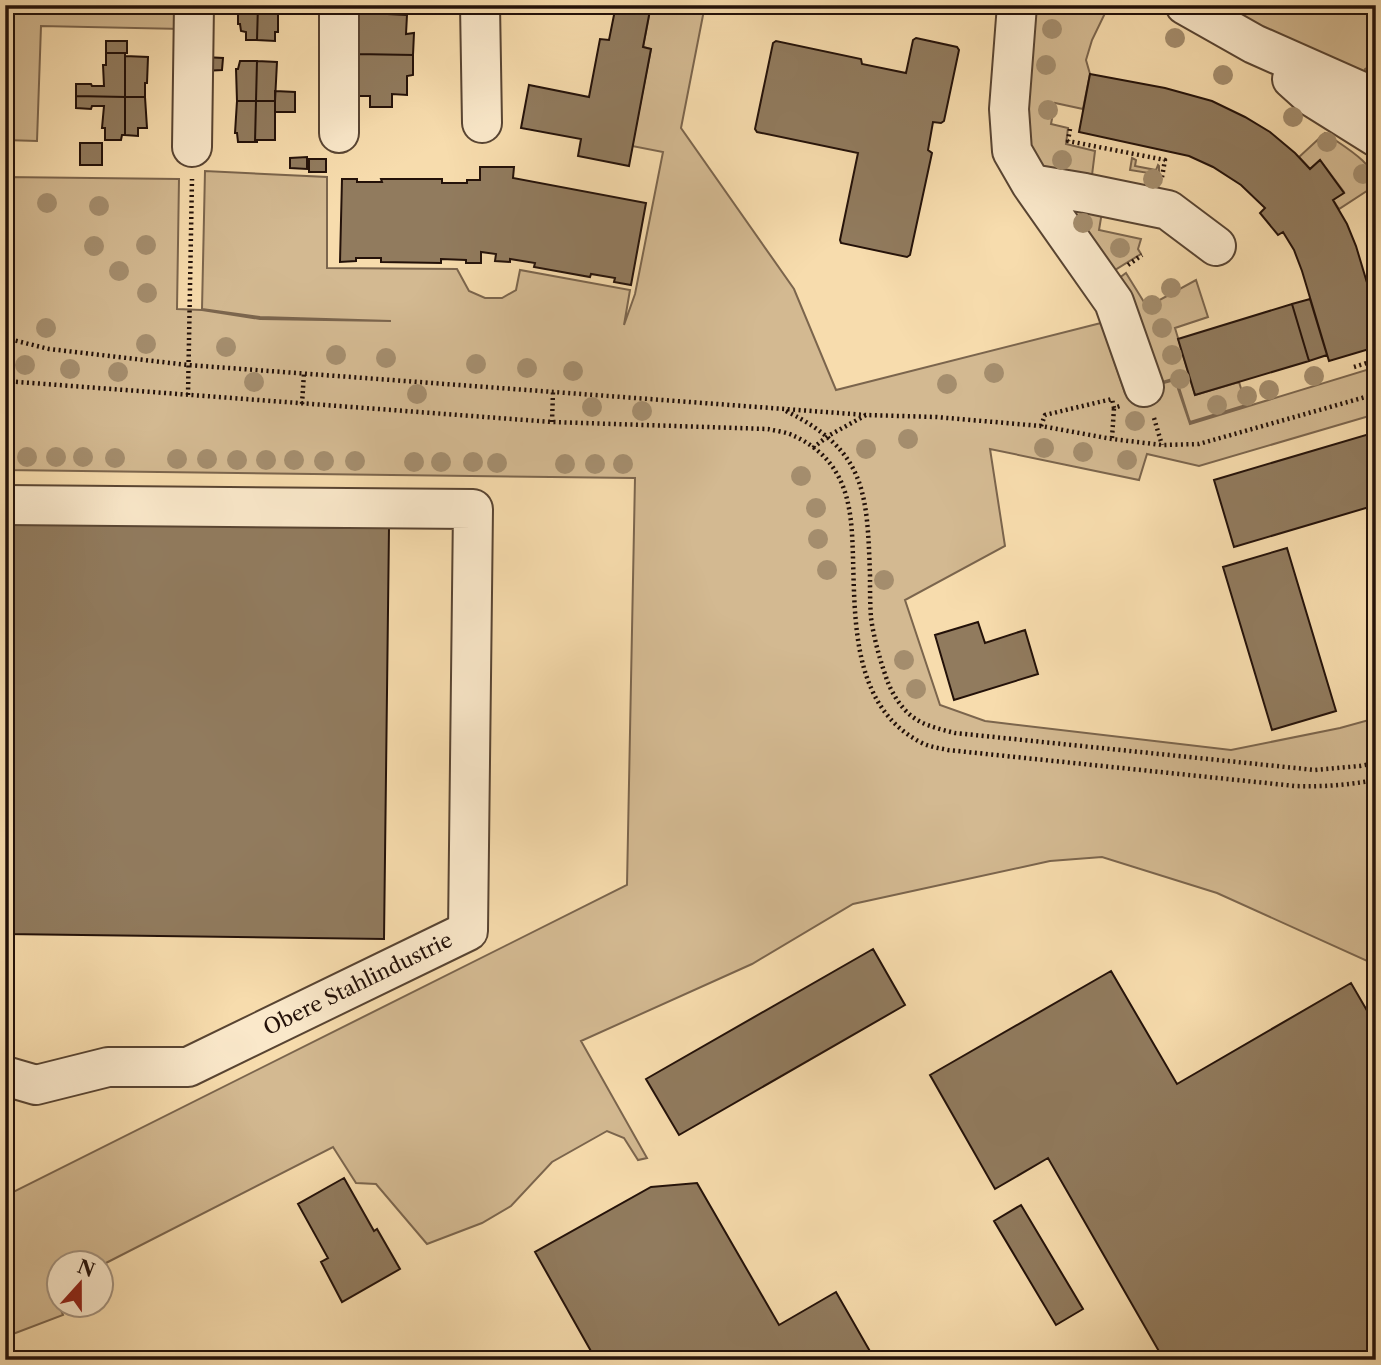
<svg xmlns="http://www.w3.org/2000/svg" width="1381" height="1365" viewBox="0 0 1381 1365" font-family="'Libre Caslon Text',serif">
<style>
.green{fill:#d3b991;stroke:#7b654d;stroke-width:2}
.building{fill:#917b5e;stroke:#231109;stroke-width:2}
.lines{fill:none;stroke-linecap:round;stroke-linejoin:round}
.minor-casing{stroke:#584432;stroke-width:42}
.path{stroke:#231109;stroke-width:4.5;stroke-dasharray:2 3.5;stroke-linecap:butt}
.minor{stroke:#fae8ca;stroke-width:38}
.tree{fill:#a48d6d}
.labels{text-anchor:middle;stroke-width:5;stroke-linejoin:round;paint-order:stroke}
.street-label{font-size:21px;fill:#231109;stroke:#fae8ca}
</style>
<rect width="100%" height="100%" fill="#f7dcad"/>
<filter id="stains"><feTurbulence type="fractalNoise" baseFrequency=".00286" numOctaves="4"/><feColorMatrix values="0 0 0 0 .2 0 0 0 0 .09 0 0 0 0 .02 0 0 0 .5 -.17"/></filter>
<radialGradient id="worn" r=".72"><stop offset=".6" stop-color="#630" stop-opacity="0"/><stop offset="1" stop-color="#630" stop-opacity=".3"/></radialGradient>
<path class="green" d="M5 5H182V29L41 26 37 141 5 140Z
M651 5H705L681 128 794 289 836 390 1101 323 1125 393 1175 380 1190 424 1376 367V414L1199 466 1147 454 1139 480 990 449 1005 546 905 600 940 705 985 721 1231 750 1340 728 1376 718V965L1217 893 1102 857 1050 861 853 904 752 964 581 1041 647 1158 638 1160 624 1138 607 1131 552 1162 511 1206 482 1223 427 1244 376 1184 356 1183 333 1147 102 1265V1264H60L59 1286 53 1290 63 1315 5 1337V1196L627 885 635 478 5 470V177L179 179 177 309 202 310 260 319 391 321 260 317 202 309 205 171 327 177V268L457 269 469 291 485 298H502L516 290 520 270 630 290 624 325 635 294 663 152 632 146 651 49 643 47Z
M1031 5H1109L1092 40 1086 60 1090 74 1083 109 1055 103 1051 124 1068 128 1066 144 1095 151 1091 183 1051 176 1037 164 1024 127Z
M1216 5H1376V63L1365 69 1364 79Z
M1325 133C1341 145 1376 163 1376 185L1339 209 1333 200 1344 192 1320 160 1310 169 1299 157Z
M1132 158 1136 160 1135 166 1156 170 1158 165 1159 166V184L1157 191 1145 195 1149 173 1130 170Z
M1072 210 1102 212 1099 230 1141 239 1138 249 1141 254 1110 273Z
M1126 273 1147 307 1196 280 1208 317 1175 328 1195 395 1239 382 1246 405 1190 422 1176 378 1155 384 1115 281Z"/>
<path class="building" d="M240 5H258L257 40H246V32L241 31 240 24H238V7H240Z
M258 5H278V32H275V41L257 40Z
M616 5H651L643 47 651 49 629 166 578 156 581 139 521 128 529 85 589 97 600 39 609 40Z
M374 6H388V14L407 15 406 34 414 33 413 55 356 54V14H374Z
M916 38 957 47 959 50 944 121 941 123 933 122 928 150 932 153 910 255 907 257 841 243 840 240 858 153 757 132 755 129 773 43 776 41 861 59 862 64 906 73 913 40Z
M106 41H127V53H106Z
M106 53H125V97L76 96V84H91L92 86H104L103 65H106Z
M356 54 413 55V75L407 76V95L392 94V107H370V96H356Z
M125 56 148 57 147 83H145V97H125Z
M204 57 223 58 222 70 204 71Z
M240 61H257L256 101H237L236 69H238Z
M257 61 277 62 275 101H256Z
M1090 74 1165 88 1212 101 1245 117 1270 132 1295 153 1310 169 1320 160 1344 193 1333 200 1347 224 1356 246 1368 286 1376 311V347L1329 361 1302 271 1294 250 1283 232 1278 235 1260 213 1265 208 1241 185 1213 167 1189 156 1079 132Z
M275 91 295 92V112H275Z
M76 96 125 97V135H122L121 140H105V128H102L104 106H92L91 109 76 108Z
M125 97H145L147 128H138V136L125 135Z
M237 101H256L255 142H238L237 133H235Z
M256 101H275V140H257V142H255Z
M80 143H102V165H80Z
M307 157V169L290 168V158Z
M309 159H326V172H309Z
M480 167H514L513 178 646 203 631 285 614 282 615 278 591 274 590 277 534 267 535 263 510 259V262L495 261 496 254 481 252V263H466V260L441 259V263L381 262V258H356V261L340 262 342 179H357V182H382L381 179H442V183H467V180H480Z
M1310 299 1327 355 1309 361 1292 304Z
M1292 304 1309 361 1195 395 1178 339Z
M1376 432V505L1234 547 1214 480Z
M5 523 389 528 384 939 5 934Z
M1287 548 1336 711 1272 730 1223 567Z
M978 622 985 643 1025 630 1038 674 954 700 935 635Z
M873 949 905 1005 679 1135 646 1079Z
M1111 971 1177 1084 1351 983 1376 1026V1360H1164L1048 1158 995 1189 930 1075Z
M344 1178 374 1231 377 1229 400 1269 342 1302 321 1262 328 1258 298 1204Z
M697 1183 779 1325 836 1292 875 1360H596L535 1252 651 1187Z
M1021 1205 1083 1309 1056 1325 994 1221Z"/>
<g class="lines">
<defs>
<path id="minor" d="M480 5 482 123
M1017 5 1009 109 1012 151 1031 184 1085 193 1168 210 1216 246
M1185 5 1254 44 1376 98
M1292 79 1312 97 1376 137
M339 133V5
M192 147 194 5
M1031 184 1114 302 1144 387
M5 505 473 509 468 931 188 1067H108L36 1085 5 1076"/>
</defs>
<use href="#minor" class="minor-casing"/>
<path class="path" d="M1070 129 1068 141 1165 160 1162 177
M1128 265 1142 255
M5 338 49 349 188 365 866 415
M1354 367 1376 360
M5 381 552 422 768 429C776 431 787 432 794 436 806 441 820 451 828 461 851 488 852 524 853 558 855 624 853 708 922 743 930 747 939 748 948 750L1295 786C1323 787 1348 785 1376 780
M188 395 192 179
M302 404 304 373
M786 411C867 451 867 494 870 575 870 589 870 604 871 618 874 639 880 660 887 680 893 696 904 713 919 721 930 727 943 730 955 733L1315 770 1360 766 1376 763
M1154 418 1162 445
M552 422 553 392
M1041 426 1045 415 1112 399 1114 408 1120 406
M1112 438 1114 408
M813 448 828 436 866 415 936 417 1041 426 1112 439 1162 445 1199 444 1376 394"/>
<use href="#minor" class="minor"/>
</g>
<g class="tree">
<circle cx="1052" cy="29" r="10"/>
<circle cx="1175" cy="38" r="10"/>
<circle cx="1046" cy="65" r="10"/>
<circle cx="1223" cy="75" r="10"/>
<circle cx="1048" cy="110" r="10"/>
<circle cx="1293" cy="117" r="10"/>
<circle cx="1327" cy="142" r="10"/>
<circle cx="1062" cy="160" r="10"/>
<circle cx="1363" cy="174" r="10"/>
<circle cx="1153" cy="179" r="10"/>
<circle cx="47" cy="203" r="10"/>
<circle cx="99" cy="206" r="10"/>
<circle cx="1083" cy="223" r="10"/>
<circle cx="146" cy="245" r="10"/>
<circle cx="94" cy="246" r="10"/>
<circle cx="1120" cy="248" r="10"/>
<circle cx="119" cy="271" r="10"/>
<circle cx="1171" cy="288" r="10"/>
<circle cx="147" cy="293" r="10"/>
<circle cx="1152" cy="305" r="10"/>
<circle cx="46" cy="328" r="10"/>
<circle cx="1162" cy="328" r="10"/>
<circle cx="146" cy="344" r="10"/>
<circle cx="226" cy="347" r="10"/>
<circle cx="336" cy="355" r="10"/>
<circle cx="1172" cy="355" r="10"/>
<circle cx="386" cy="358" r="10"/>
<circle cx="476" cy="364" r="10"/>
<circle cx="25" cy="365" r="10"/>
<circle cx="527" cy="368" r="10"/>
<circle cx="70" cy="369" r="10"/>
<circle cx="573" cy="371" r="10"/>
<circle cx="118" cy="372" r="10"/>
<circle cx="994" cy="373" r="10"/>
<circle cx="1314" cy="376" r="10"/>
<circle cx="1180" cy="379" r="10"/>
<circle cx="254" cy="382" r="10"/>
<circle cx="947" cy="384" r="10"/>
<circle cx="1269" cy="390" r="10"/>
<circle cx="417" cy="394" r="10"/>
<circle cx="1247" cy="396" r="10"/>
<circle cx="1217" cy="405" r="10"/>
<circle cx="592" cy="407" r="10"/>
<circle cx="642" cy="411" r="10"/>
<circle cx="1135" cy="421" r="10"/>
<circle cx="908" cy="439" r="10"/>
<circle cx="1044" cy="448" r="10"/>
<circle cx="866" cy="449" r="10"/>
<circle cx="1083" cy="452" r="10"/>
<circle cx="27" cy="457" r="10"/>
<circle cx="56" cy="457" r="10"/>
<circle cx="83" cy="457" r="10"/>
<circle cx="115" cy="458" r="10"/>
<circle cx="177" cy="459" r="10"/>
<circle cx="207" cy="459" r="10"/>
<circle cx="237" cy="460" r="10"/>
<circle cx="266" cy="460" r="10"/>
<circle cx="294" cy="460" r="10"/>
<circle cx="1127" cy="460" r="10"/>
<circle cx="324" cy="461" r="10"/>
<circle cx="355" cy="461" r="10"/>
<circle cx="414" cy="462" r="10"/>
<circle cx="441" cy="462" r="10"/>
<circle cx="473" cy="462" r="10"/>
<circle cx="497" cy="463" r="10"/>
<circle cx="565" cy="464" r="10"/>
<circle cx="595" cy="464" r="10"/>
<circle cx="623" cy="464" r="10"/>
<circle cx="801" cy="476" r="10"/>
<circle cx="816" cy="508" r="10"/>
<circle cx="818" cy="539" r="10"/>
<circle cx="827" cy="570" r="10"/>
<circle cx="884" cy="580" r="10"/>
<circle cx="904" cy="660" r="10"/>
<circle cx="916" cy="689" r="10"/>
</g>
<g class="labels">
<g class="street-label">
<text transform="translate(358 984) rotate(-26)" y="7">Obere Stahlindustrie</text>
</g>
</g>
<rect width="1381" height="1365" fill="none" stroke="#f7dcad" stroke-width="28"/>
<rect x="7" y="7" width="1367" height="1351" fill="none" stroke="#231109" stroke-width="3.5"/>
<rect x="14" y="14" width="1353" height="1337" fill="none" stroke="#231109" stroke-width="2"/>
<g transform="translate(80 1284) rotate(21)"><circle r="33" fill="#fae8ca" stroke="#a4927d" stroke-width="2"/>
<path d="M0-5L12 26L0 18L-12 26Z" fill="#8f2418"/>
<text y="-10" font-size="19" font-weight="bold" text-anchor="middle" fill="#231109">N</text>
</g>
<rect width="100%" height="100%" filter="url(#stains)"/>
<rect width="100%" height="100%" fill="url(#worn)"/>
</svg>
